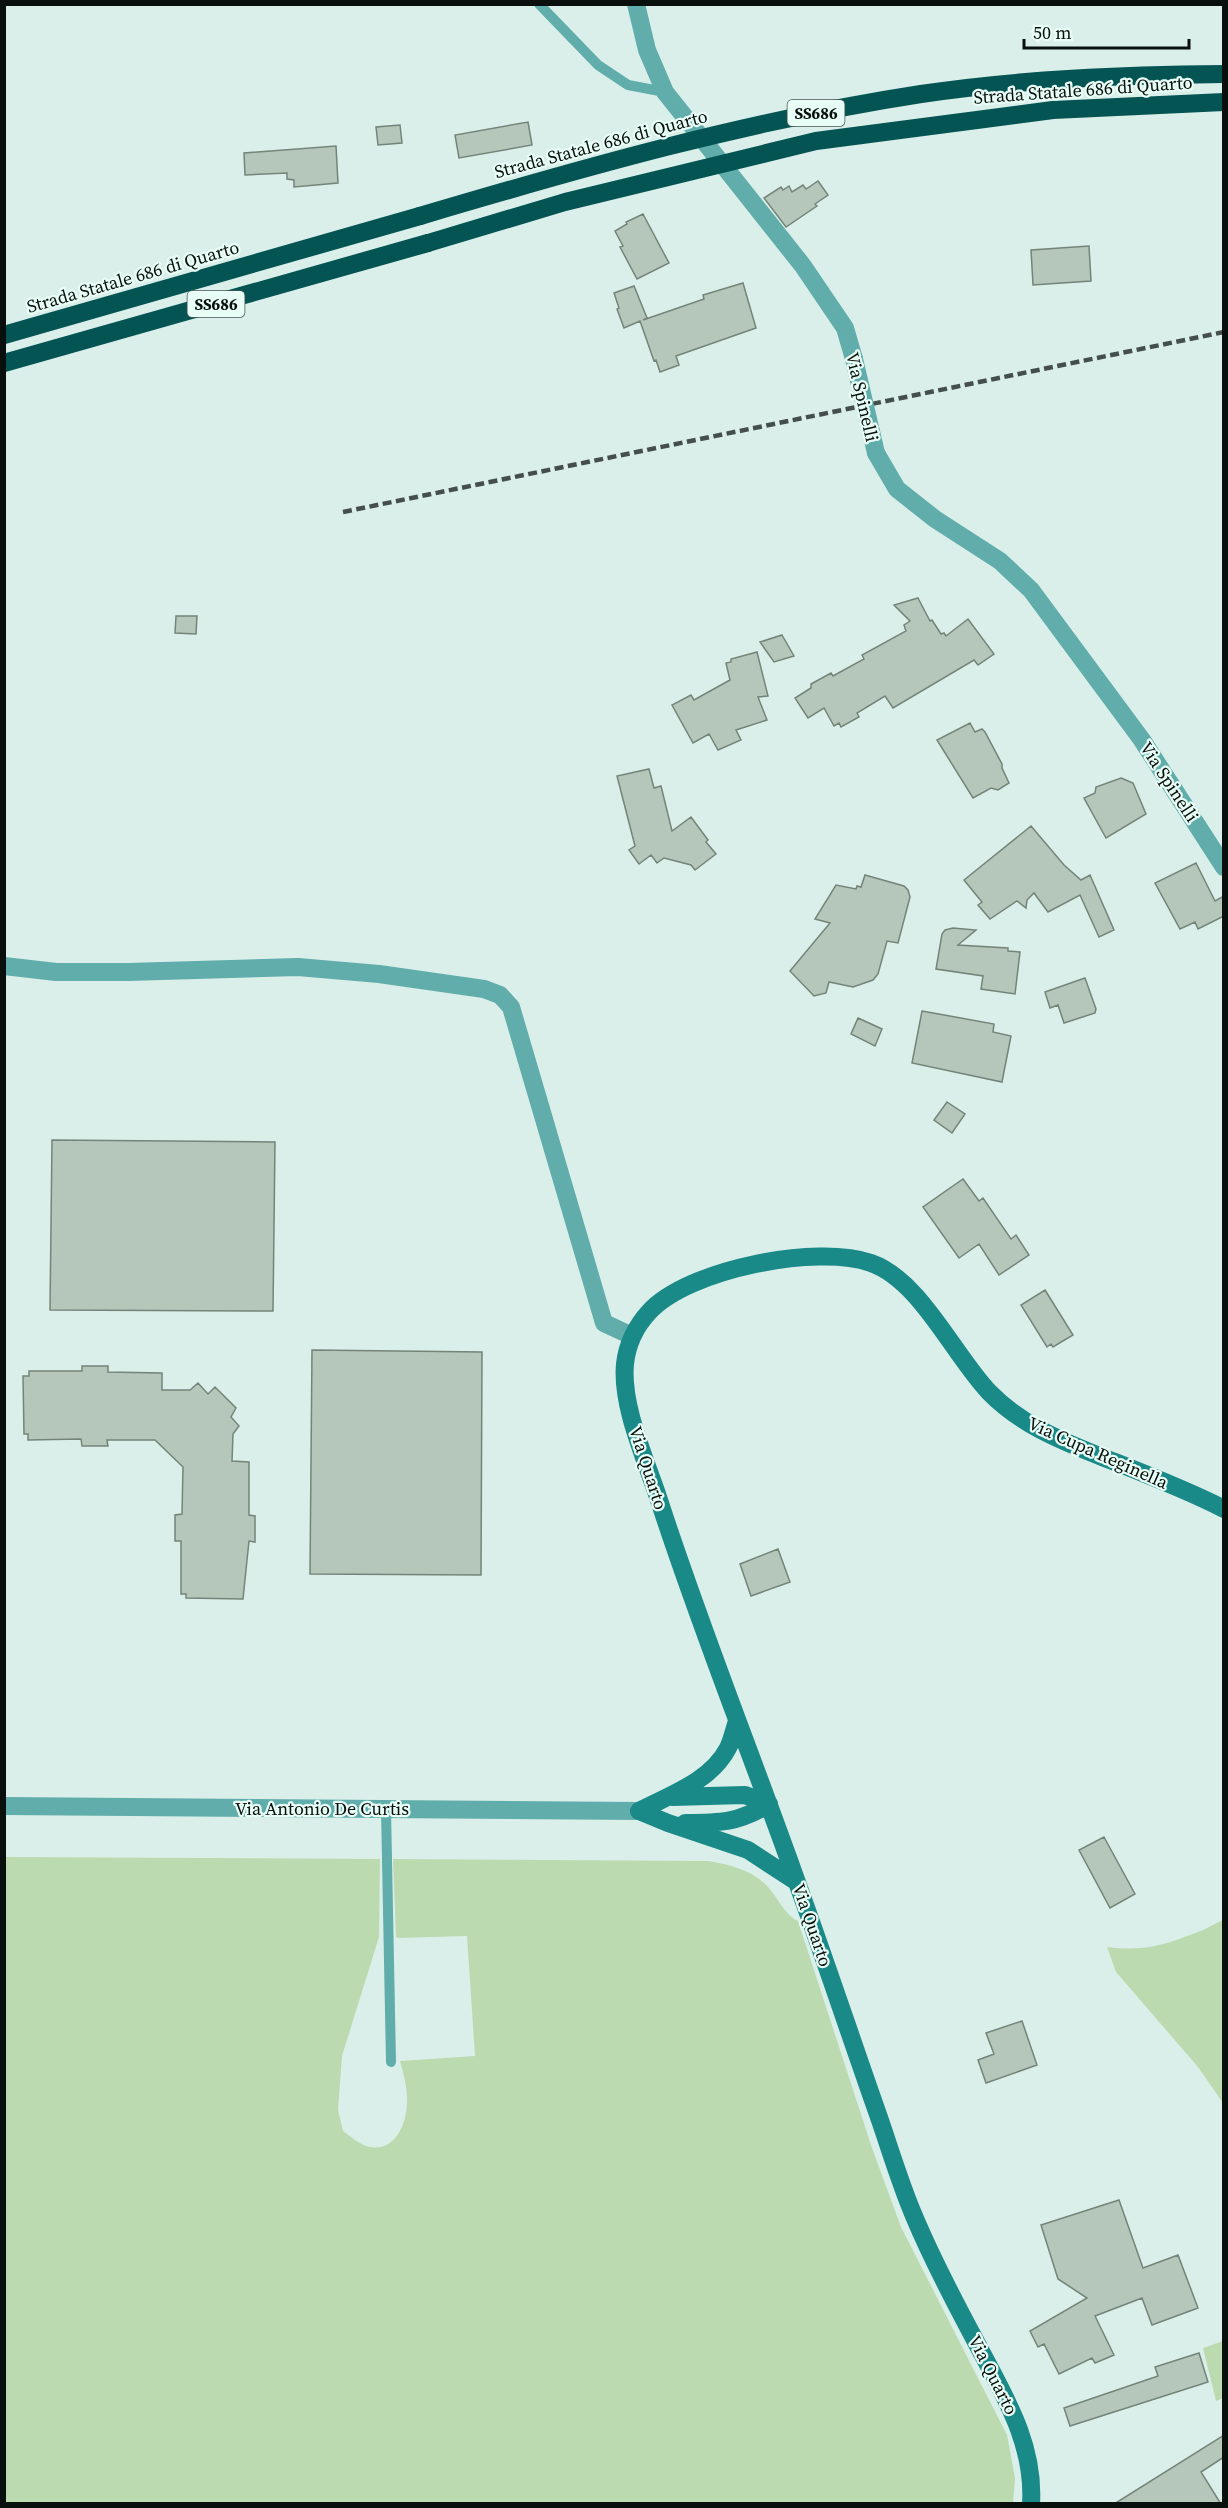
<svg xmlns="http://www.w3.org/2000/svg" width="1228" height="2508" viewBox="0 0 1228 2508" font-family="'Source Serif 4',serif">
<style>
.grass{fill:#bcdaaf}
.building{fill:#b5c6ba;stroke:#748479;stroke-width:1.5}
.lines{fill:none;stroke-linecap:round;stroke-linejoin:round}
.lane{stroke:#60adab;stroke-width:10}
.street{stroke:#60adab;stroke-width:18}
.secondary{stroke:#1a8a89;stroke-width:18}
.highway{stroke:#045454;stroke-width:18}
.rail{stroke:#444f4c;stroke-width:4.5;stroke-dasharray:9 4.5;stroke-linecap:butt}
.street-bridge{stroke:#60adab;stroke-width:18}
.highway-bridge{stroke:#045454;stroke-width:18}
.labels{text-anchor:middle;stroke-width:4.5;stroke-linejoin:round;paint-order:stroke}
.shield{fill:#e7fdf6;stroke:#4b5653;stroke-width:1.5}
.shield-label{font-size:16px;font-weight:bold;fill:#080f0d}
.street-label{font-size:18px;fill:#080f0d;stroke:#e7fdf6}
</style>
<rect width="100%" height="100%" fill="#daefe9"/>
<path class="grass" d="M5 1857 380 1859 379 1937 342 2056 338 2110 343 2131C350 2136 358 2143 366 2146 396 2155 408 2121 407 2098 407 2086 403 2072 400 2061L475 2056 467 1936 399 1938 396 1937 393 1859 708 1861C727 1864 749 1869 764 1883 777 1894 782 1913 798 1921L872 2148 901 2227 1007 2435 1015 2478 1013 2503H5Z
M1223 1920H1224L1223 2103 1198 2067 1116 1972 1107 1947C1143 1952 1165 1945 1198 1932 1207 1929 1215 1923 1223 1920Z
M1223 2341V2398L1216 2401 1203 2348Z"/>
<path class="building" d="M528 122 532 145 459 158 455 135Z
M400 125 402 143 378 145 376 127Z
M336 146 338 183 294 187V180L287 179V173L245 175 244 153Z
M818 181 828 195 815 204 817 206 786 227 764 198 781 187 783 190 789 186 792 192 803 185 806 189Z
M643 214 669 263 637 279 620 247 623 246 615 231 627 224 626 222Z
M1089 246 1091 281 1033 285 1031 250Z
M743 283 756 328 676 356 679 365 660 372 656 360 654 361 640 321 624 328 617 309 619 308 614 293 634 286 647 318 643 320 704 299 703 295Z
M918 598 930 621 932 620 941 634 944 633 946 636 968 619 994 654 978 665 974 660 893 708 885 696 857 713 859 717 841 727 839 723 834 726 824 708 808 718 795 698 811 688V684L831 673 833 676 864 659 862 655 906 631 904 625 910 621 894 605Z
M176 616H197L196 634 175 633Z
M782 635 794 656 774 662 760 642Z
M757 652 768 696 758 697 767 720 736 730 741 740 718 750 709 734 693 743 672 705 691 695 694 700 730 680 726 663 731 662V659Z
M970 723 975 732 982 729 985 732 1002 764V768L1009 783 998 790 991 788 973 798 937 740Z
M649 769 654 788 661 786 672 831 691 817 708 840 706 842 716 854 695 870 691 865 664 858 657 863 651 855 639 864 629 850 635 846 617 776Z
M1121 778 1133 783 1146 814 1106 838 1084 798 1095 793 1096 787Z
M1031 826 1064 865 1081 880 1090 875 1114 930 1099 937 1080 895 1048 912 1034 893 1027 900 1026 908 1017 901 990 919 978 905 982 902 964 880Z
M1196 863 1215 901 1224 896V916L1198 929 1195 922 1180 929 1155 883Z
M865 875 904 886 908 890 910 897 898 943 887 941 878 974 873 980 853 987 829 982 826 993 814 996 790 971 830 923 815 919 836 885 856 889 857 886 861 887Z
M953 928 976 930 958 945 1008 948V951L1020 952 1015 994 981 989 983 976 936 969 942 934 945 930Z
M1085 978 1096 1009 1095 1013 1064 1023 1058 1005 1050 1008 1045 992Z
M922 1011 994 1024 993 1032 1011 1036 1002 1082 912 1063Z
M858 1018 882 1029 875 1046 851 1034Z
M947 1102 965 1114 952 1133 934 1120Z
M52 1140 275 1142 273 1311 50 1310Z
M963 1179 979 1201 983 1198 1011 1239 1016 1235 1029 1255 999 1275 979 1244 959 1258 923 1207Z
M1045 1290 1073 1335 1053 1347 1051 1344 1047 1347 1021 1305Z
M312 1350 482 1352 481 1575 310 1574Z
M82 1366H108V1372L162 1373V1390H190L198 1383 208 1394 215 1387 236 1408 231 1417 239 1426 233 1434 232 1461 249 1462V1515L255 1516V1542L249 1541 243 1599 186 1598V1594H181V1541H175V1515L182 1514 183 1467 155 1440H107L108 1446H82L81 1439 28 1440V1434H24L23 1376H29V1371H82Z
M778 1549 790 1582 751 1596 740 1564Z
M1104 1837 1135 1894 1110 1908 1079 1850Z
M1022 2021 1037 2065 986 2083 978 2060 994 2054 986 2033Z
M1119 2200 1143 2268 1178 2255 1198 2308 1152 2325 1142 2298 1095 2316 1114 2355 1095 2363 1092 2358 1059 2374 1044 2344 1038 2347 1030 2331 1087 2298 1058 2279 1041 2225Z
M1199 2353 1208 2382 1070 2426 1064 2408 1158 2376 1155 2367Z
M1224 2435V2457L1201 2472 1221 2504H1114Z"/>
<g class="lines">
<path class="lane" d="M539 4 598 65 628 85 665 92
M386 1809 391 2062"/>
<path class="street" d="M636 4 647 50 665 92 803 266 845 328 854 359
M876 453 897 489 935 519 1000 561 1031 590 1142 740 1224 867
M4 966 56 972H128L298 967 379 974 484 989 500 995 511 1007 604 1323 632 1336
M4 1806 639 1811"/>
<path class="secondary" d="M672 1797 745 1795 769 1804
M639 1811 668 1823 748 1850 797 1882
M639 1811C670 1795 711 1781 728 1748 732 1740 734 1730 737 1721
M685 1823C720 1823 738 1823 769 1804
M1031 2504C1035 2442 1002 2392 975 2340 953 2299 932 2259 914 2216 899 2181 888 2142 875 2106 848 2029 822 1951 794 1874 749 1748 699 1624 658 1497 645 1458 621 1405 625 1364 627 1345 636 1326 649 1312 688 1269 817 1244 871 1263 920 1280 953 1354 989 1392 1019 1423 1057 1439 1097 1455 1140 1472 1183 1488 1224 1509"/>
<path class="highway" d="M4 335 420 216
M4 363 428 243"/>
<path class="rail" d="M343 512 1224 332"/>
<path class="street-bridge" d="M854 359 876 453"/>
<path class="highway-bridge" d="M420 216C585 167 751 120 921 94 1021 79 1123 75 1224 74
M428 243 565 202 816 141 1053 110 1224 102"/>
</g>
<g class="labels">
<g class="shield">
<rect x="787.5" y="100" width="57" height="26" rx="4.5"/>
<rect x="187.5" y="291" width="57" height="26" rx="4.5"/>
</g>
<g class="shield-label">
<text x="816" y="119">SS686</text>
<text x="216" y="310">SS686</text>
</g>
<g class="street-label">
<text transform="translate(1083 90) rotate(-4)" y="6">Strada Statale 686 di Quarto</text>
<text transform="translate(601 144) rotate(-15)" y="6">Strada Statale 686 di Quarto</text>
<text transform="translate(133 277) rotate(-16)" y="6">Strada Statale 686 di Quarto</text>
<text transform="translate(862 397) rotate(77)" y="6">Via Spinelli</text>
<text transform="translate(1169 782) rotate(57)" y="6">Via Spinelli</text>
<text transform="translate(1098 1453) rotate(24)" y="6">Via Cupa Reginella</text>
<text transform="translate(648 1468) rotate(72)" y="6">Via Quarto</text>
<text x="322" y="1815">Via Antonio De Curtis</text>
<text transform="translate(812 1925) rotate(71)" y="6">Via Quarto</text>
<text transform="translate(993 2375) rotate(63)" y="6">Via Quarto</text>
</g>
</g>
<rect width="1228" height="2508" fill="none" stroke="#080f0d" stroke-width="12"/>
<path d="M1024 39v9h165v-9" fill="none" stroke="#080f0d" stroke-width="3"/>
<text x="1033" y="39" font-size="18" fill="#080f0d" stroke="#e7fdf6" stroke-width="4.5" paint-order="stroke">50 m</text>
</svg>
